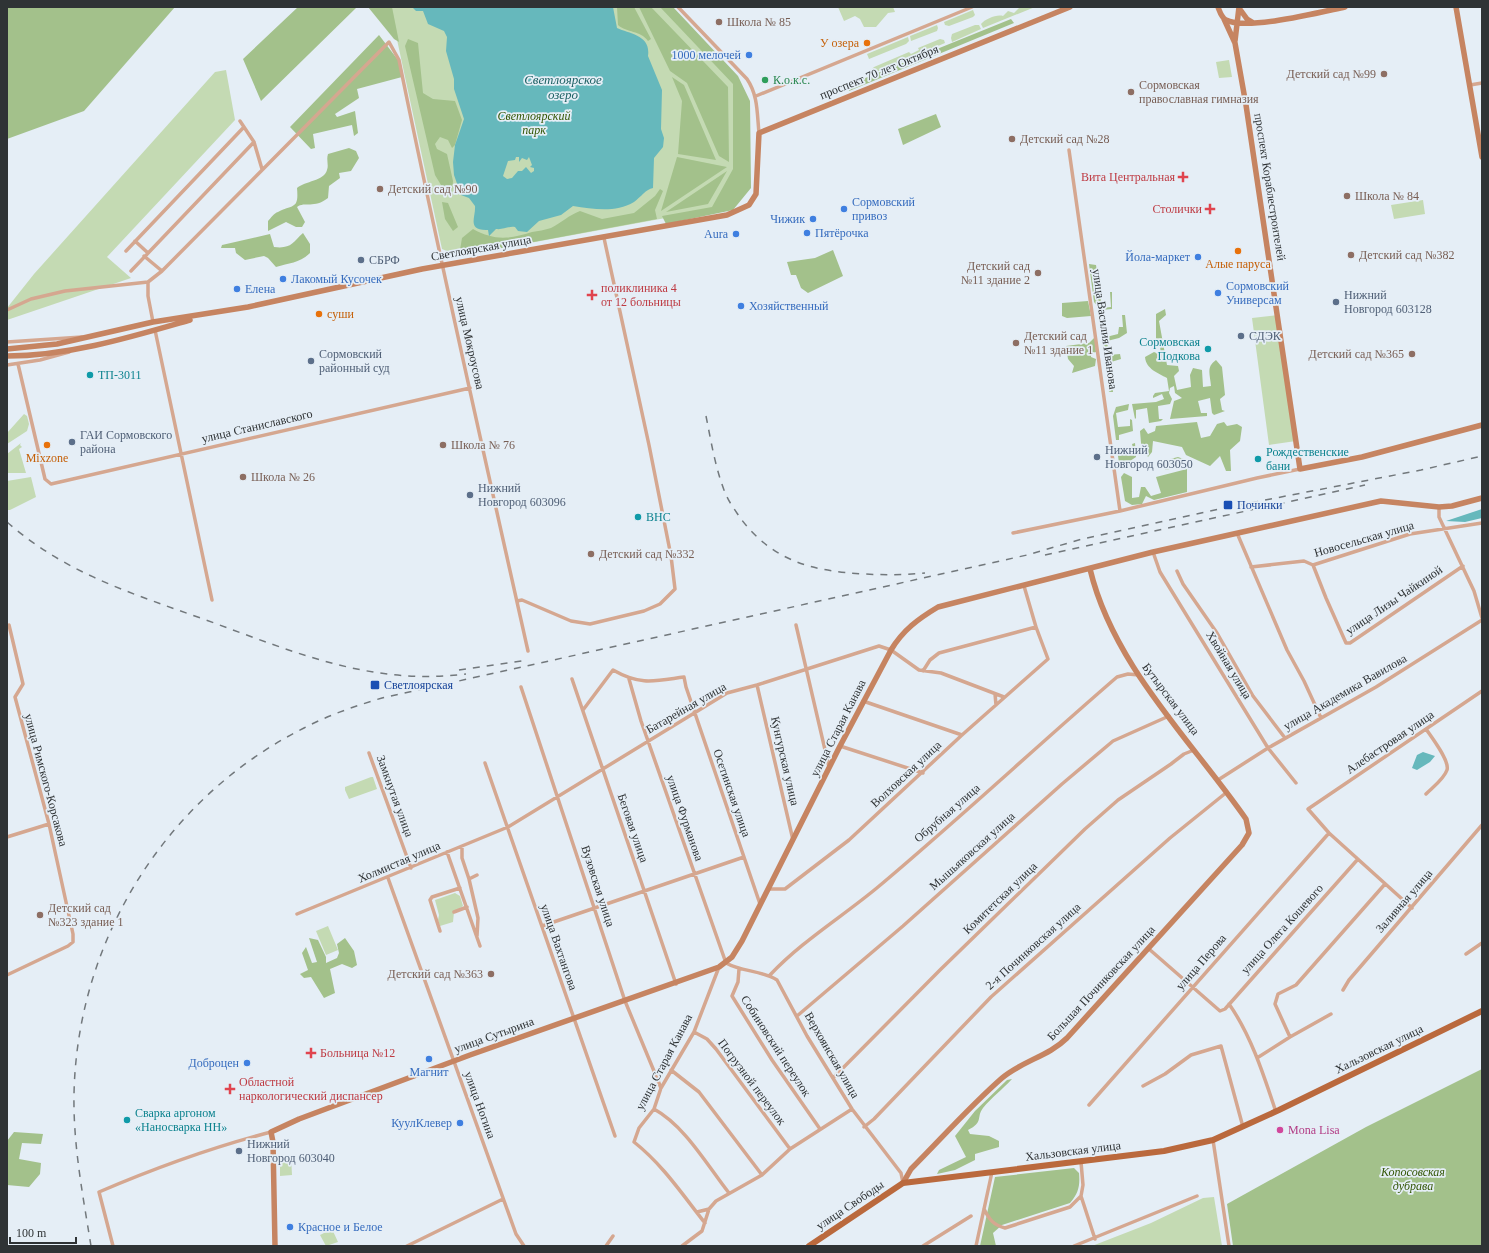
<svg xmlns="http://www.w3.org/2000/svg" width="1489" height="1253" viewBox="0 0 1489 1253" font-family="'Times New Roman',serif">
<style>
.green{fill:#c4dab3}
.forest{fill:#a3c18b}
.water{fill:#66b8bc;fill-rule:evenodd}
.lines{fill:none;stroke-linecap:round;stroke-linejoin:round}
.street{stroke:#d5a790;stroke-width:3.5}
.secondary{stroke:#c68461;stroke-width:5.5}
.primary{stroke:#ba693d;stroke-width:6}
.rail{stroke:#72787c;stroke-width:1.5;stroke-dasharray:7 7;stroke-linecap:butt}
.education-dot{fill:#8d6e63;stroke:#e5eef6;stroke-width:1.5}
.food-dot{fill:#e8710a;stroke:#e5eef6;stroke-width:1.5}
.shop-dot{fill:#3f7fe0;stroke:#e5eef6;stroke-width:1.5}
.leisure-dot{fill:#2e9e5b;stroke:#e5eef6;stroke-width:1.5}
.health-dot{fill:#e0444e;stroke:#e5eef6;stroke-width:1.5}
.service-dot{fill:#5c6f8a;stroke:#e5eef6;stroke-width:1.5}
.culture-dot{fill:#0f9aa8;stroke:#e5eef6;stroke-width:1.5}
.transit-dot{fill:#1a4fb4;stroke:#e5eef6;stroke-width:1.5}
.hotel-dot{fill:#d1479c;stroke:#e5eef6;stroke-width:1.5}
.labels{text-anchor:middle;stroke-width:3.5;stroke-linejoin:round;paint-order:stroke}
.education-label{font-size:12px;fill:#785e54;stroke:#e5eef6;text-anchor:start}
.food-label{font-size:12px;fill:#c56008;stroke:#e5eef6}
.shop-label{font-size:12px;fill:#366cbe;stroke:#e5eef6;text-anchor:start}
.street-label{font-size:12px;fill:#2f3335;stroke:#e5eef6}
.leisure-label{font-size:12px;fill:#27864d;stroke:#e5eef6;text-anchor:start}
.park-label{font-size:12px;font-style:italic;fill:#335605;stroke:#e5eef6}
.health-label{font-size:12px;fill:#be3a42;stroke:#e5eef6;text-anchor:start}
.service-label{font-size:12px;fill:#4e5e75;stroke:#e5eef6;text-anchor:start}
.culture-label{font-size:12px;fill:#0d838f;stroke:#e5eef6;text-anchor:start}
.transit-label{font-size:12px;fill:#164399;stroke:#e5eef6;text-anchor:start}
.hotel-label{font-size:12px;fill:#b23c85;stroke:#e5eef6;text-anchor:start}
.water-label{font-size:13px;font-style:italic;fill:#1e6265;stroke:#e5eef6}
</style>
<rect width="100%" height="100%" fill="#e5eef6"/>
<path class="green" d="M390 7H665L737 82 736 205 459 256 442 249Z
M838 7H893L895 12 888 13 876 27H864L860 19 855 16 844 21Z
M1020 7H1035L983 28 981 24C985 19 997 14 1003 16L1008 11 1014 13Z
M973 10 975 15 973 17 949 26 945 25 944 22Z
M937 25 938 28 937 31 911 41 910 36Z
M975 25H979L981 29 952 42 951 38 952 34Z
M908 37 909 41 906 44 869 59 867 54Z
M940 39 944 40 945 43 874 73 872 69 874 67 909 52 911 54 919 50 918 48Z
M1229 60 1232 77 1219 78 1216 62Z
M226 70 235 120 107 257 131 278 7 320V308L34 274 215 72Z
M1423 200 1425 214 1394 219 1391 205Z
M1278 315 1296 441 1269 445 1252 318Z
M24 414 27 416 29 424 27 431 7 444V433Z
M21 443 20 445 22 447 19 449 26 473H7V454Z
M31 477 36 497 10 510H7V481Z
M371 777H373L377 789 349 799 345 790V787Z
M455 893 460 896 463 906 454 912 453 922 440 926 438 920 439 915 435 900Z
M328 926 338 950 326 955 316 931Z
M280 1156H291L292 1175 280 1176Z
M1214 1197 1222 1246H1092L1151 1223 1203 1198Z
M332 1229 338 1242 326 1246 320 1235Z"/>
<path class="forest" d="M7 7H175L84 111 7 139Z
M298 7 356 8 261 101 243 59Z
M368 7H392L399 42 394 39Z
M617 7H634L651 39 648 41C640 30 627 33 618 25Z
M639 7H651L728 87 729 162 719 156 687 83 670 71Z
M660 7H673L738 76 750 101 751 188 733 210 666 224 662 216 712 207 733 169V84Z
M1011 19 1014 23 849 91 848 85Z
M379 35 398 60 402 77 357 89 359 98 335 114 337 117 355 111 358 133 354 136 352 125 313 134 315 148 311 149 290 127Z
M408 39 418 43 423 93 433 99 455 101 462 120 455 145 452 148 448 140 440 137 435 144 437 149 447 154 453 181 452 192 447 195 435 175 405 46Z
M672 77 684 85 716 160 678 154 682 101Z
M936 114 941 127 903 145 898 129Z
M349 148 356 151 359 158 351 171 339 173 340 178 329 186 328 198C314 209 305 201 297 207L305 222 302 227H296L286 222 268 231V221C271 218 274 213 278 212 293 204 299 210 297 188 305 181 324 181 327 170 329 165 326 160 328 154Z
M677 157 727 167 661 211Z
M727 171 708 204 666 212Z
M660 189 663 191 655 210 657 219 459 256 462 238 473 229C495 241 509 239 532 232 538 231 545 230 551 228 561 223 569 215 580 211L602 219 634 213 655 196Z
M442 202 448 203 458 227 453 231 445 219Z
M303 233 310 244V253C300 263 289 263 276 267L268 258 264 256 245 260 236 253 235 248H221L222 245 270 234 274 247C291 249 292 243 303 233Z
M833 250 843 276 808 293 801 288 796 275H791L787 262 815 258Z
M1089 264 1096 265 1099 284 1101 285 1099 289 1102 308 1111 307 1110 292H1112V309L1101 310 1094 302Z
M1088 301 1091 316 1067 318 1062 316V303Z
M1165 309 1166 315 1159 321 1167 365 1178 366 1179 371 1174 376 1177 390 1191 387 1190 375 1193 368 1202 370 1203 387 1211 386C1210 374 1206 367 1216 360L1222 367 1225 395 1220 399 1222 410 1225 411 1214 415 1212 413 1210 398 1198 401 1201 413H1207V416L1170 419 1174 401 1182 398 1175 393 1174 386 1170 388 1169 393 1172 399 1170 404 1158 406 1159 419H1163L1161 421 1149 423 1147 408 1136 410V418L1135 419 1132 404 1156 402 1164 399 1162 394 1153 398V396L1155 393 1169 391 1167 378C1158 373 1146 369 1145 357L1154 352 1161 355 1160 346 1156 343V314Z
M1122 315H1125L1127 333 1119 338 1107 341 1109 355 1120 354 1121 359 1111 362 1113 392H1109L1100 326 1104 323 1106 337 1118 334 1119 327H1123Z
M1095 337 1096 352 1091 353V357L1096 359 1095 366 1072 373 1074 366 1068 359 1066 346 1089 343Z
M1129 404 1128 410 1116 413 1118 427 1130 426V419L1132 420 1133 431 1119 435V440H1116L1113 416 1116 407Z
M1197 422 1201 438 1210 436 1217 424 1224 422 1227 426 1237 424 1242 427 1240 441 1230 450 1231 471H1226L1220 456 1210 466 1186 455 1182 447 1153 441 1152 452 1148 457 1141 443 1140 431 1144 428 1148 434 1155 431 1156 426Z
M1135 443 1136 457 1130 461 1119 463 1117 449 1120 447 1121 451 1133 448 1132 444Z
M1178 457 1186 460 1179 467 1165 470 1166 460Z
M1187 469V492L1154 500 1146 496 1142 504 1132 505 1125 501 1121 477 1124 473 1132 477V498L1139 497 1141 487H1145L1151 496 1161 493 1156 477Z
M309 938 318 940 326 957V963L337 958 339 953 337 944 345 938 354 951 357 965 352 968 342 964 330 969 335 993 324 998 311 977 304 978 300 974 308 970 302 953 306 947 312 963 317 962Z
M1482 1069V1246H1233L1227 1204 1366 1127Z
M1012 1079C1003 1089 991 1098 983 1108 976 1117 984 1122 968 1130L970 1134 989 1136 999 1141V1147L975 1154V1160L955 1170 937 1174 939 1170 966 1157 955 1136 975 1111 1007 1080Z
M14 1132 43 1134 41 1144 22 1143 19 1159 41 1163 40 1174 29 1187 7 1185V1141Z
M1074 1168 1079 1173C1080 1185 1079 1193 1070 1203L1002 1225 993 1233 996 1246H980L995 1177Z"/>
<path class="water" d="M412 7H613L617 28C630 34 651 35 648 56L662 90 661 129 664 138 663 147 654 158 653 188C646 189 641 197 634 202 615 213 594 209 573 206L561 215 539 221 527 232 518 231 515 227C508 226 503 230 496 229L489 236 488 230C466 231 476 217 475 206L469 198 461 195 454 175 453 162 455 145 464 119 454 89V79L446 51 447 37 444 31 428 24 423 11H416ZM516 157H519V162L522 158 527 160 529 157 532 165 530 167 534 168V171L531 173 526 167 522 171H518L512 178 507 179 503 176 508 161 515 160Z
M1482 509V518L1465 522 1446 521Z
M1423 752 1435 756 1430 762 1417 770 1412 768 1417 755Z"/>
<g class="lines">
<path class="street" d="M678 7 747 79C758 95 757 113 759 133
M1470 85 1482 83
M756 96 972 7
M240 121 254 142 262 169
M1069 150 1120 511
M135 241 148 253
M126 251 244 127
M144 256 162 271
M131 271 254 142
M148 282V296L153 322
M7 310 31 299 65 291 148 282 162 271 389 42 399 60C439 257 484 454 528 651
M155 330 212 600
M7 342 82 337
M18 364 45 479 51 484 470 388
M7 365 40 360 69 352
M1439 507V517L1474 591 1482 618
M1013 533 1120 511 1257 478 1300 469
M1237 533 1287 650 1304 681 1321 718
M1153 552 1160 572 1268 748 1296 783
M1313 565 1326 598 1346 643H1350L1463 566
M1251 567 1304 561 1313 565 1410 534 1482 523
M1177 571 1183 584 1217 633 1253 696 1285 738
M517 601 522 600 571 621 590 624 644 611 660 604 675 589 671 556 649 445 604 238
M796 625 829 767
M7 626 9 625 23 684 15 697 49 824 73 934V942L68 946 7 975
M923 671 930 660 939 653 1036 627
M572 679 676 984
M629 679 641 721 726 963C742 972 761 970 777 980L807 1036 852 1109 901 1173 903 1183
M757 685 793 840
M521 687 625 1001 661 1088
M995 694 996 705
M863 701 962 735
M583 710 613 670C641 686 655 681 684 677L686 687 760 904
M840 746 923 773
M369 753 411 868
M485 763 615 1136
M1218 780 1268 748 1376 687 1482 620
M1426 794C1433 787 1444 779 1447 770 1450 761 1432 738 1426 729
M7 837 49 824
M462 846V858L469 879
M447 852 480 946
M477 875 469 879 478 918 477 936
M388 878 516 1234 524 1246
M769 889H785L849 840 962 735 1048 659 1036 627 1024 586
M1412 908 1329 833 1308 809 1482 691
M454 912 467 907
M297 914 508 827 727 693 757 685 879 646 891 650 919 670 941 673 1004 697
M542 926 744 857
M440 931 430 900 432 897 460 888
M1149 949 1220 1011 1225 1009 1358 859
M1466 954 1482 943
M739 969 738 982 732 996 772 1060 820 1129
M770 975C802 941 842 917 878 887 959 819 1037 746 1117 677L1128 674 1139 675
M1343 990 1349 980 1482 825
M1229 1004C1251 1035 1264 1076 1276 1112
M797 1016 903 926 1062 784 1113 741 1169 716
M694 1032 707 1039 716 1049 790 1149
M1290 1037 1275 1004 1278 994 1296 985 1385 884
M1257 1058 1290 1037 1331 1014
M671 1070 699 1092 762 1175
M833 1078 940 970 1085 829 1118 800 1171 764 1184 754 1194 750
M1143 1086 1165 1074 1191 1055 1221 1046 1243 1127
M1089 1105 1329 833
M654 1109C685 1126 707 1165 729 1193
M864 1127 874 1119 991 997 1170 838 1227 792
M1213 1140 1229 1246
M1081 1162 1083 1185 1081 1196 1095 1239
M984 1209C989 1219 993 1225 1005 1228L1070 1207 1081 1196
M697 1212 709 1209
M705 1223C682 1194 663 1165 634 1142L639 1128 654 1109 661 1088 694 1032 719 967
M113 1246 99 1192C155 1168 213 1147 271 1132
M407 1246 503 1199
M606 1246 613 1236
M682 1246 702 1231 709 1209 716 1201 762 1175 790 1149 852 1109
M923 1246 971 1216
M976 1246 992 1172
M1074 1246 1197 1196"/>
<path class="secondary" d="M1218 7C1220 12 1221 17 1226 20 1246 31 1321 12 1345 7
M1456 7 1482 157
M1239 8 1247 19 1252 22
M1224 19 1235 43 1246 105 1300 469 1362 457 1482 425
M1235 41 1239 7
M7 349 57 344 153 322 248 307 422 269 727 215 749 205 756 194 759 133 1070 7
M7 356C69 356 131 337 190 320
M903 1183 911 1169C941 1139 970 1106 1002 1078 1022 1061 1049 1056 1067 1038L1242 845 1249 833 1246 819C1191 740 1113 665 1090 569
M275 1246 273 1142 271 1132 299 1119 470 1055 719 967 732 957 742 941 840 746 891 650C903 630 918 619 938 607L1153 552 1381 501 1439 507 1452 506 1482 498"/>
<path class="primary" d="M809 1246 903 1183 1164 1151 1213 1140 1279 1110 1482 1011"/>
<path class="rail" d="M706 416C711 441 715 466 724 490 728 501 735 510 741 519 774 562 813 571 864 574 885 575 905 575 925 573
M7 522C66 574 134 594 206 620 294 652 371 686 466 674
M1045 555 1365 485
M459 670 528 660
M91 1246C83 1196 73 1145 74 1094 77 940 166 797 304 728 329 715 355 706 382 698L1027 555 1082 539 1229 507 1421 470 1482 456"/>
</g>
<g class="education-dot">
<circle cx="719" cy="22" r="4"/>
<circle cx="1384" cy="74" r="4"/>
<circle cx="1131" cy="92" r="4"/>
<circle cx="1012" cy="139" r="4"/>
<circle cx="380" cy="189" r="4"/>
<circle cx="1347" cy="196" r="4"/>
<circle cx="1351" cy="255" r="4"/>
<circle cx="1038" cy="273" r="4"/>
<circle cx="1016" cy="343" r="4"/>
<circle cx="1412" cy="354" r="4"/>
<circle cx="443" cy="445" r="4"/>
<circle cx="243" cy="477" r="4"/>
<circle cx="591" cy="554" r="4"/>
<circle cx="40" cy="915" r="4"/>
<circle cx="491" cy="974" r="4"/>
</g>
<g class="food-dot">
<circle cx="867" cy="43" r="4"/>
<circle cx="1238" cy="251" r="4"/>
<circle cx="319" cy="314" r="4"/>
<circle cx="47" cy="445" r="4"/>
</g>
<g class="shop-dot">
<circle cx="749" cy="55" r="4"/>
<circle cx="844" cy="209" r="4"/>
<circle cx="813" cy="219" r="4"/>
<circle cx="807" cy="233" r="4"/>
<circle cx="736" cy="234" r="4"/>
<circle cx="1198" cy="257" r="4"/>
<circle cx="283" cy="279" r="4"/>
<circle cx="237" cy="289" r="4"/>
<circle cx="1218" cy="293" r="4"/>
<circle cx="741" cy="306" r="4"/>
<circle cx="429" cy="1059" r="4"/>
<circle cx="247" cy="1063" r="4"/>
<circle cx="460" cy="1123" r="4"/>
<circle cx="290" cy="1227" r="4"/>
</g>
<circle class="leisure-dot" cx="765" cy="80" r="4"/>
<g class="health-dot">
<path d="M1181 171h4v4h4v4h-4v4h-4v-4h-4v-4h4z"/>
<path d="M1208 203h4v4h4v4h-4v4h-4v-4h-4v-4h4z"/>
<path d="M590 289h4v4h4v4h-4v4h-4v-4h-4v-4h4z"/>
<path d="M309 1047h4v4h4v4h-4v4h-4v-4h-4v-4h4z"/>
<path d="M228 1083h4v4h4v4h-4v4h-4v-4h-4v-4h4z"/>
</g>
<g class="service-dot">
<circle cx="361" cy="260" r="4"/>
<circle cx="1336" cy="302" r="4"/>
<circle cx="1241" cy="336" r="4"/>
<circle cx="311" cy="361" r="4"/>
<circle cx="72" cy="442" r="4"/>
<circle cx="1097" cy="457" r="4"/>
<circle cx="470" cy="495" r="4"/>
<circle cx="239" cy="1151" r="4"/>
</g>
<g class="culture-dot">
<circle cx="1208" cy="349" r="4"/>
<circle cx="90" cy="375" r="4"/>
<circle cx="1258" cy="459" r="4"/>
<circle cx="638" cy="517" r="4"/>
<circle cx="127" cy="1120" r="4"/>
</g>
<g class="transit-dot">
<rect x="1223" y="500" width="10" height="10" rx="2"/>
<rect x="370" y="680" width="10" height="10" rx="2"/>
</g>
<circle class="hotel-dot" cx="1280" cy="1130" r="4"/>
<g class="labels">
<g class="education-label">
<text x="727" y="26">Школа № 85</text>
<text x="1376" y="78" text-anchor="end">Детский сад №99</text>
<text x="1139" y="89">Сормовская<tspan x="1139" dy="14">православная гимназия</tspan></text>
<text x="1020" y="143">Детский сад №28</text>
<text x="388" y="193">Детский сад №90</text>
<text x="1355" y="200">Школа № 84</text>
<text x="1359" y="259">Детский сад №382</text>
<text x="1030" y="270" text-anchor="end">Детский сад<tspan x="1030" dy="14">№11 здание 2</tspan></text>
<text x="1024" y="340">Детский сад<tspan x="1024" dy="14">№11 здание 1</tspan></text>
<text x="1404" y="358" text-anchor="end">Детский сад №365</text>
<text x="451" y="449">Школа № 76</text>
<text x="251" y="481">Школа № 26</text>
<text x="599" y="558">Детский сад №332</text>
<text x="48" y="912">Детский сад<tspan x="48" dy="14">№323 здание 1</tspan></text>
<text x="483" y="978" text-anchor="end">Детский сад №363</text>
</g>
<g class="food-label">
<text x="859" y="47" text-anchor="end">У озера</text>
<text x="1238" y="268">Алые паруса</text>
<text x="327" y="318" text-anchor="start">суши</text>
<text x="47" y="462">Mixzone</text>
</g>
<g class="shop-label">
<text x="741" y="59" text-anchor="end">1000 мелочей</text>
<text x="852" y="206">Сормовский<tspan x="852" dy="14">привоз</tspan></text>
<text x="805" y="223" text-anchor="end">Чижик</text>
<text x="815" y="237">Пятёрочка</text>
<text x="728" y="238" text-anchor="end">Aura</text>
<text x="1190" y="261" text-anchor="end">Йола-маркет</text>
<text x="291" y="283">Лакомый Кусочек</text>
<text x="1226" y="290">Сормовский<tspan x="1226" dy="14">Универсам</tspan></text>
<text x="245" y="293">Елена</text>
<text x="749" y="310">Хозяйственный</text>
<text x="239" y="1067" text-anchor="end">Доброцен</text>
<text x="429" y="1076" text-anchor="middle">Магнит</text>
<text x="452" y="1127" text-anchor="end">КуулКлевер</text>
<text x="298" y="1231">Красное и Белое</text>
</g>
<g class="street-label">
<text transform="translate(879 72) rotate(-22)" y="4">проспект 70 лет Октября</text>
<text transform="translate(1270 187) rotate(81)" y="4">проспект Кораблестроителей</text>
<text transform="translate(481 248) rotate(-10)" y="4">Светлоярская улица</text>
<text transform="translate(1105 329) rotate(82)" y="4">улица Василия Иванова</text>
<text transform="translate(470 343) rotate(77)" y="4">улица Мокроусова</text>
<text transform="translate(257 426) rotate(-13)" y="4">улица Станиславского</text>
<text transform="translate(1364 539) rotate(-16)" y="4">Новосельская улица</text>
<text transform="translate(1394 600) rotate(-34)" y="4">улица Лизы Чайкиной</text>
<text transform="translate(1229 665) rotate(59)" y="4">Хвойная улица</text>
<text transform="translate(1345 692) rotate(-30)" y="4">улица Академика Вавилова</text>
<text transform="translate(1171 699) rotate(53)" y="4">Бутырская улица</text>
<text transform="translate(686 708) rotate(-30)" y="4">Батарейная улица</text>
<text transform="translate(838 728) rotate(-63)" y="4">улица Старая Канава</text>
<text transform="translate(1390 742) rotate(-34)" y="4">Алебастровая улица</text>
<text transform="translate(785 761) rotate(77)" y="4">Кунгурская улица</text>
<text transform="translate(906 774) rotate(-43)" y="4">Волховская улица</text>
<text transform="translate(46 780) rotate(75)" y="4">улица Римского-Корсакова</text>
<text transform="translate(732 793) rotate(71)" y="4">Осетинская улица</text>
<text transform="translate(395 796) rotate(70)" y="4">Замкнутая улица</text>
<text transform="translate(947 813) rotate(-41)" y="4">Обрубная улица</text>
<text transform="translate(685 818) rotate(71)" y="4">улица Фурманова</text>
<text transform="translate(633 828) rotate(71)" y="4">Беговая улица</text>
<text transform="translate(972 851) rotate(-42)" y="4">Мышьяковская улица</text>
<text transform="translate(399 862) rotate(-23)" y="4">Холмистая улица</text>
<text transform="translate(598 886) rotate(72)" y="4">Вузовская улица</text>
<text transform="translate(1000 898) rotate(-44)" y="4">Комитетская улица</text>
<text transform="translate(1404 901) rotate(-49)" y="4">Заливная улица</text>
<text transform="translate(1282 929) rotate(-48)" y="4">улица Олега Кошевого</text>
<text transform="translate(1033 946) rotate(-42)" y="4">2-я Починковская улица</text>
<text transform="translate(559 947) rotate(71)" y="4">улица Вахтангова</text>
<text transform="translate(1201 962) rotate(-49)" y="4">улица Перова</text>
<text transform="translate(1101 983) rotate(-47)" y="4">Большая Починковская улица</text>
<text transform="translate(494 1035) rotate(-20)" y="4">улица Сутырина</text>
<text transform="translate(776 1046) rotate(57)" y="4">Собиновский переулок</text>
<text transform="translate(1379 1049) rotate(-26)" y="4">Хальзовская улица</text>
<text transform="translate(832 1055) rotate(60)" y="4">Верхоянская улица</text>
<text transform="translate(664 1062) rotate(-62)" y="4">улица Старая Канава</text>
<text transform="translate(752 1082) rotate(53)" y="4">Погрузной переулок</text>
<text transform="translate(480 1105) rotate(70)" y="4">улица Ногина</text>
<text transform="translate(1073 1151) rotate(-7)" y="4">Хальзовская улица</text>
<text transform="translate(850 1205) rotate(-34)" y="4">улица Свободы</text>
</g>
<g class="leisure-label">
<text x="773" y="84">К.о.к.с.</text>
</g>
<g class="park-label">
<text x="534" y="120">Светлоярский<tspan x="534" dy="14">парк</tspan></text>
<text x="1413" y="1176">Копосовская<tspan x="1413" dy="14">дубрава</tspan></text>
</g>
<g class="health-label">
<text x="1175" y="181" text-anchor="end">Вита Центральная</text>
<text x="1202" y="213" text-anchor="end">Столички</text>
<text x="601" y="292">поликлиника 4<tspan x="601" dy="14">от 12 больницы</tspan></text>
<text x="320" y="1057">Больница №12</text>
<text x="239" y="1086">Областной<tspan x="239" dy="14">наркологический диспансер</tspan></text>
</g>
<g class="service-label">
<text x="369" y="264">СБРФ</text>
<text x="1344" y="299">Нижний<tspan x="1344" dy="14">Новгород 603128</tspan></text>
<text x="1249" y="340">СДЭК</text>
<text x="319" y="358">Сормовский<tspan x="319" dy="14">районный суд</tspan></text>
<text x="80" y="439">ГАИ Сормовского<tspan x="80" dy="14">района</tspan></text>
<text x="1105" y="454">Нижний<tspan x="1105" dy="14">Новгород 603050</tspan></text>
<text x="478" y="492">Нижний<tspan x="478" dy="14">Новгород 603096</tspan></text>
<text x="247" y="1148">Нижний<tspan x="247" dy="14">Новгород 603040</tspan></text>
</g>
<g class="culture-label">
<text x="1200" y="346" text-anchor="end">Сормовская<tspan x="1200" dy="14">Подкова</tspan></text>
<text x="98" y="379">ТП-3011</text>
<text x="1266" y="456">Рождественские<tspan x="1266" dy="14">бани</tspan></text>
<text x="646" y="521">ВНС</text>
<text x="135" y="1117">Сварка аргоном<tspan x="135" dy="14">«Наносварка НН»</tspan></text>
</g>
<g class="transit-label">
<text x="1237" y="509">Починки</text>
<text x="384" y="689">Светлоярская</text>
</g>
<g class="hotel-label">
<text x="1288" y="1134">Mona Lisa</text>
</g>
<g class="water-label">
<text x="563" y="84">Светлоярское<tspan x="563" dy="15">озеро</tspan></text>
</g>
</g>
<rect width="1489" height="1253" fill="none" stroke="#2f3335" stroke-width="16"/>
<path d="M10 1237v6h66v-6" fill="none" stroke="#2f3335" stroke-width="2"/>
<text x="16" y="1237" font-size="12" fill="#2f3335" stroke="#e5eef6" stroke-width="3" paint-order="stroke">100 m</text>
</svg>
